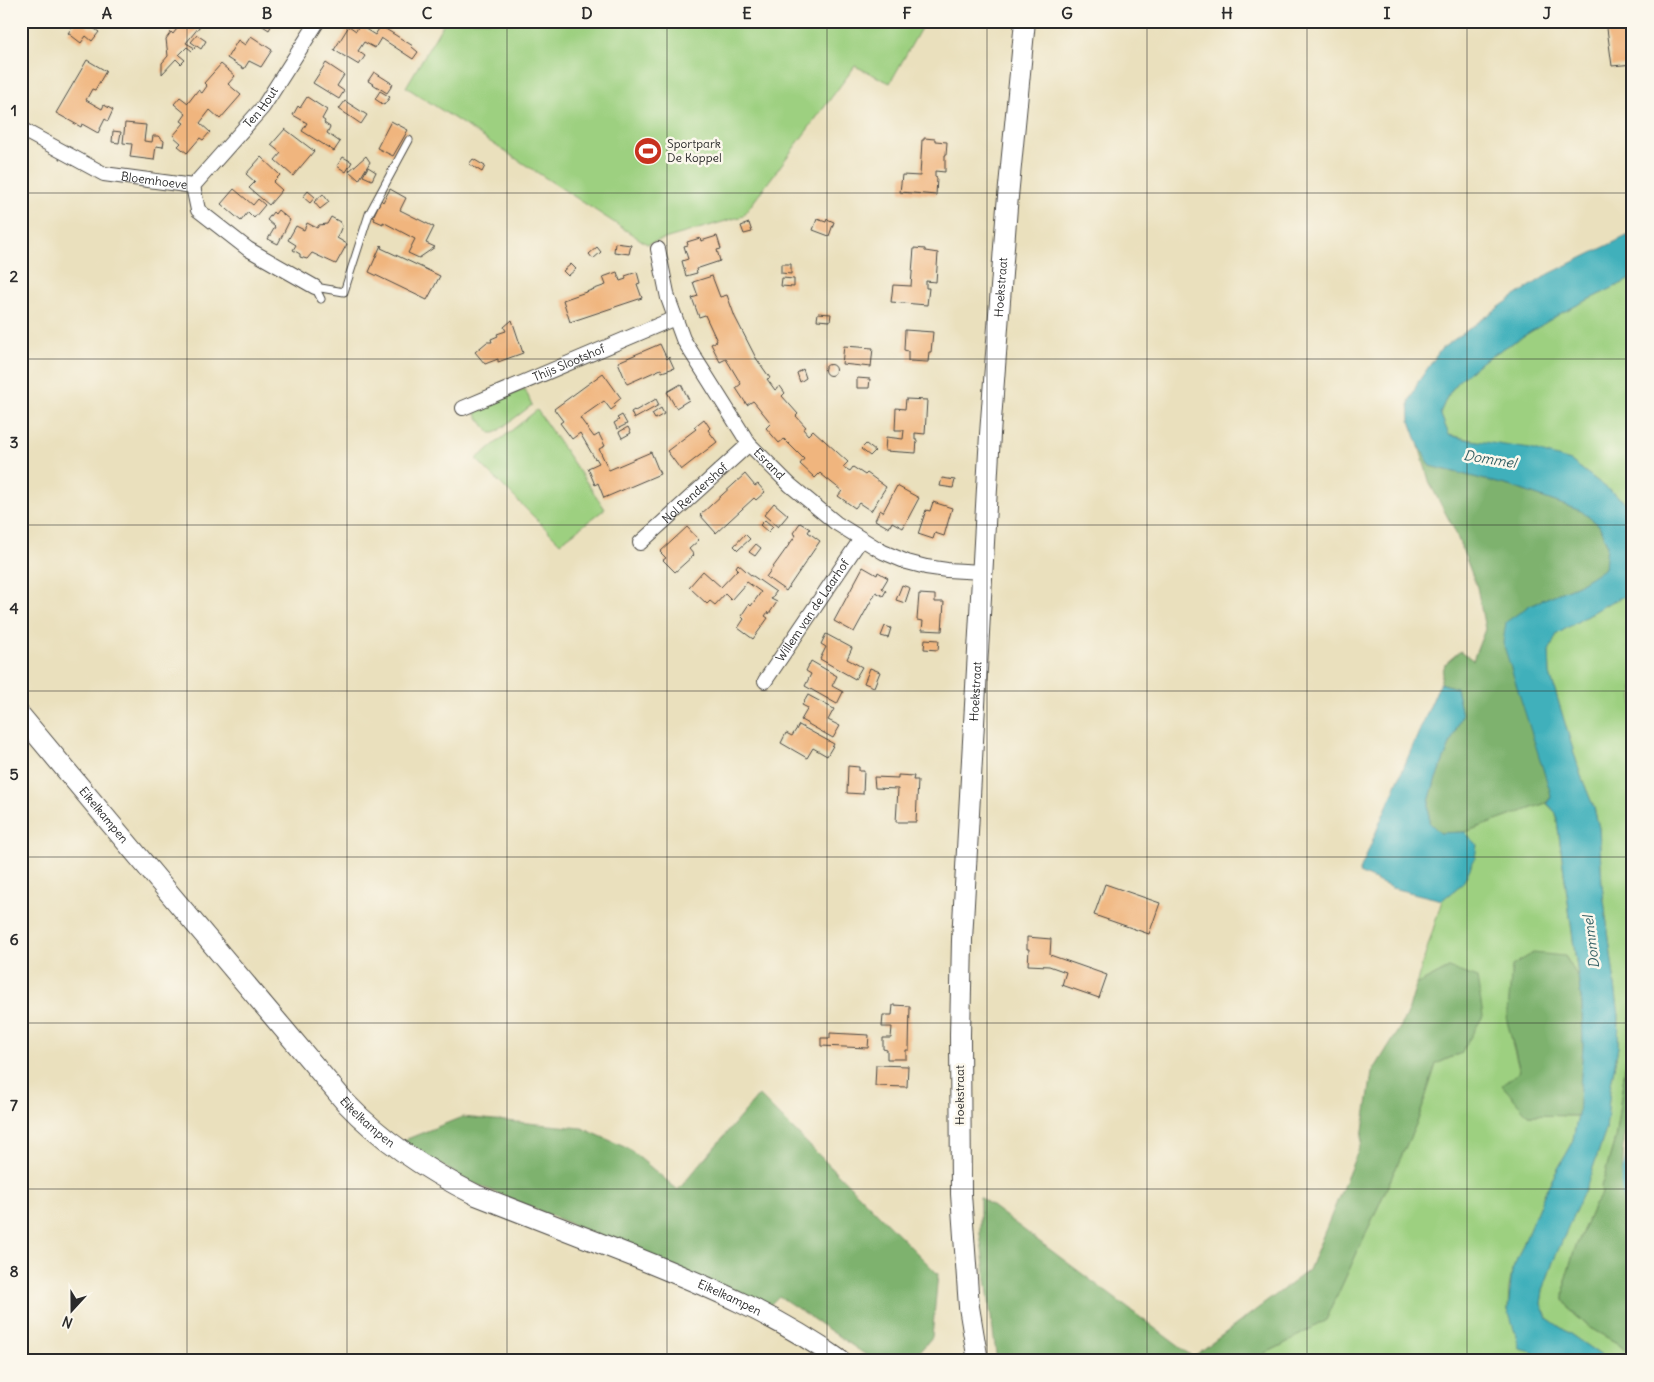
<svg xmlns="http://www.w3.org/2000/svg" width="1654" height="1382" viewBox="0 0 1654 1382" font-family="Delius,sans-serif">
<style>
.green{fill:#9dd080;stroke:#647e56}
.forest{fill:#7eb26e;stroke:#546e4c}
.water{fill:#40b0bb;stroke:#366e73}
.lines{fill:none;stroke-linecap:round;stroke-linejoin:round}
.stream{stroke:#40b0bb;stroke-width:5}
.building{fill:#f0b57e}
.lane-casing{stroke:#484641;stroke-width:9}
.street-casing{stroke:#484641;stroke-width:16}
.secondary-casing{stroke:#484641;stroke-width:22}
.lane{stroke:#fff;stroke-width:7}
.street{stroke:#fff;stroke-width:14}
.secondary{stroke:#fff;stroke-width:20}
.grid{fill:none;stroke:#2b2b2b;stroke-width:1;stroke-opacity:0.55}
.labels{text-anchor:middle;stroke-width:5;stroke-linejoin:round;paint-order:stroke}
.street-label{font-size:12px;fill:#2b2b2b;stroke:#fbf7ec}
.poi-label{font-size:12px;fill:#2b2b2b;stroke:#fbf7ec;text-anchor:start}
.water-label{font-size:14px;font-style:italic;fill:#336065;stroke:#fbf7ec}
.neatline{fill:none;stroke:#2b2b2b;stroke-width:2}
.grid-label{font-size:16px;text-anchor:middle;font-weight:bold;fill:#2b2b2b}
</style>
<rect width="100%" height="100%" fill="#fbf7ec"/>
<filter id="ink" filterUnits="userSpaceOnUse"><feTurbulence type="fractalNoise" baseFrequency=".02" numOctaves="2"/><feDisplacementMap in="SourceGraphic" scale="10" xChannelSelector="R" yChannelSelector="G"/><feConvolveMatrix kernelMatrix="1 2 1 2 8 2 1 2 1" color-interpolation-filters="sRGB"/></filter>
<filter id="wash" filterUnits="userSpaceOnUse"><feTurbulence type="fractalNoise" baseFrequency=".0096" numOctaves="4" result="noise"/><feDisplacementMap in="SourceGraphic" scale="20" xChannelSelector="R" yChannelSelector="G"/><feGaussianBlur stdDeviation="1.12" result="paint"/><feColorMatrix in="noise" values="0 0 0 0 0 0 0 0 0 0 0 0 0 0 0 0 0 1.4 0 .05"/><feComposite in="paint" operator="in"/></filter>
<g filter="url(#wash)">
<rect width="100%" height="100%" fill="#eae0bd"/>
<path class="green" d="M445 21H925L890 83 855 66 743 216 647 244 406 87Z
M1633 278V508L1571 461 1449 435 1440 413 1447 397 1457 382 1481 362 1563 312Z
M525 389 532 405 495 433H490L476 415 478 406Z
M537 410 605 509 560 543 476 459Z
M1633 592V987L1627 1054 1615 1139 1601 1187 1602 1194 1594 1205 1574 1251 1565 1281 1564 1300 1571 1311 1590 1328 1617 1343 1633 1357V1361H1609L1547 1318 1541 1304 1543 1290 1553 1262 1588 1182 1606 1130 1610 1089 1618 1047 1619 1016 1602 885 1599 828 1594 808 1581 776 1550 674 1549 650 1557 634 1607 604Z
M1546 803 1556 813 1578 977 1565 956 1512 1043 1520 1072 1528 1115 1578 1116 1572 1144 1546 1190 1512 1271 1509 1288 1508 1310 1532 1352 1544 1361H1250L1282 1345 1326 1320 1418 1120 1436 1064 1461 1053 1449 968 1416 985 1442 900 1463 883 1477 845 1465 832Z"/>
<path class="forest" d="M1419 446 1431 466 1513 487 1581 511 1599 525 1607 544 1606 568 1578 585 1530 605 1551 797 1546 803 1465 832 1440 833 1429 822V802L1435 781 1462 715 1456 688 1440 683 1445 664 1460 651 1473 660 1485 629 1477 587 1455 531 1430 484Z
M1533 953 1565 956 1578 977 1582 1005 1583 1046 1578 1116 1528 1115 1502 1085 1520 1071 1507 1021 1512 966Z
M1449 968 1477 978 1483 1016 1461 1053 1436 1064 1418 1120 1326 1320 1282 1345 1250 1361H997L980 1234V1197L1193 1357 1309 1270 1361 1143 1372 1073 1407 1016 1416 985Z
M1633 987V1091L1625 1131 1622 1175 1623 1199 1633 1221V1357L1617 1343 1590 1328 1571 1311 1564 1300 1565 1281 1574 1251 1594 1205 1602 1194 1601 1187 1615 1139 1627 1054Z
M759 1095 938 1274 932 1337 912 1361H875L779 1296 768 1307 466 1180 402 1141 462 1117 582 1128 629 1149 678 1190Z"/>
<path class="water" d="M1633 233V278L1563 312 1481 362 1457 382 1447 397 1440 413 1449 435 1465 439 1530 449 1571 461 1633 508V592L1607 604 1557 634 1549 651 1550 674 1581 776 1594 808 1599 828 1602 885 1619 1016 1618 1047 1610 1089 1606 1130 1588 1182 1553 1262 1543 1290 1541 1304 1547 1318 1609 1361H1544L1532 1352 1520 1349 1508 1310 1512 1271 1546 1190 1572 1144 1578 1115 1583 1046 1582 1005 1556 813 1547 803 1551 797 1550 791 1503 643 1506 622 1530 605 1578 585 1605 568 1607 544 1599 525 1581 511 1513 487 1431 466 1419 446 1410 421 1409 402 1418 382 1441 349 1509 300 1549 274Z
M1440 683 1456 688 1462 715 1435 781 1429 802V822L1440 833 1465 832 1477 845 1475 858 1463 883 1442 900 1392 888 1359 873C1385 809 1413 746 1440 683Z"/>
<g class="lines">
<path class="stream" d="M1633 1117 1628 1159 1623 1182 1626 1204 1633 1219"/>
</g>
<g id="blocks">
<path class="building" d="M77 21H80L91 29 92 27 99 32 92 41 86 36 81 43 68 33Z
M183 21H204L186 43 195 48 192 51 187 47 179 55 185 60 181 64 176 59 162 74V63L168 56 166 39 171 32 173 34Z
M255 21H274L269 30Z
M369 21H388L384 28 413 46 412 47 418 52 413 59 381 38 375 48 364 42 358 51 365 56 359 65 334 50 349 26 356 31 359 25 375 35 380 27Z
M1606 21H1633V64L1612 66Z
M197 35 206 41 201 49 191 42Z
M251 36 272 50 261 67 249 61 244 69 227 58 238 40 245 45Z
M87 60 106 71 95 90 92 89 86 100 102 109 104 105 113 110 108 121 105 119 98 133 82 124 81 127 56 113Z
M326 63 344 75 337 86 344 91 339 99 313 83Z
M221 64 235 76 228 84 241 95 220 119 210 110 200 123 210 132 203 140 200 138 187 153 178 146 181 143 173 136 184 123 181 121 186 114 174 104 180 97 188 103 198 90 202 93 207 86 204 83Z
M374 72 393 84 387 93 368 81Z
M380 91 390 97 384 105 375 99Z
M307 97 327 110 322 119 325 121 324 123 330 127 327 133 340 142 334 151 302 131 307 123 293 115 298 106 300 108Z
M345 101 367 115 361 124 339 109Z
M391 121 408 130 393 156 377 148Z
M125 123 146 125 144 141 152 142 153 136H158L164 141 163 147 156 146 154 160 130 157 132 144 123 143Z
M285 129 314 151 293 176 275 160 281 153 271 145Z
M113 131 121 132 119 143 112 142Z
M924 138 935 139V141L947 142 946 155H945V172L935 171V177L937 178 936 195 900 192 902 175 920 176 922 140H924Z
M366 156 370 162 359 180 349 171Z
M261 157 280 175 273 182 282 190 269 205 249 188 255 182 246 174Z
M343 157 352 162 346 172 337 166Z
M473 159 485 166 482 172 469 164Z
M368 167 376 172 372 180 363 176Z
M234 189 253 205 258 199 265 205 254 218 248 212 241 221 221 204Z
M390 189 406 198 400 210 434 227 426 243 435 247 419 258 408 253 415 239 383 222V224L374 220 375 218 373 217 381 200 383 202Z
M308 191 315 197 310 203 303 197Z
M323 194 329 202 320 209 314 202Z
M278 210 290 220 278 244 268 239 275 227 267 220 273 212 275 214Z
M331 217 340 222 342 226 337 238 347 244 336 264 312 253 307 259 300 257V254L293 250 296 245 288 240 296 226 304 230 307 223 317 228 319 225 327 224Z
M817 219 826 222 827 219 834 222 829 236 813 230Z
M749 223 752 232 744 234 741 226Z
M717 236 721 249 717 250 720 261 696 269 697 273 686 276 682 261 688 259 684 246 688 245 687 242 700 238 701 241Z
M615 243 631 245 629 254 614 252Z
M381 245 382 246 381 248 440 276 427 300 369 272Z
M597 247 601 252 593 259 589 254Z
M914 248 925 249V251L938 253 936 282 926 281V288H929L927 305 891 302 893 285 911 286Z
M571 264 576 269 568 276 563 271Z
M781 264H791V274L781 273Z
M617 272 620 281 626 279 625 276 637 272 640 283 637 284 642 298 570 322 563 300 606 285 603 277Z
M712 276 720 297 727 295 735 317 756 358 770 378 767 379 775 390 780 386 785 393 782 396 798 414 796 416 806 427 803 429 808 435 813 430 848 462 843 467 850 471 853 467 865 475 867 473 886 487 871 511 859 503 855 508 838 496 842 491 821 474 820 473 815 478 800 464 804 459 784 439 779 443 766 428 771 423 754 402 753 401 747 405 736 388 741 384 726 359 720 362 711 344 717 341 705 315 699 317 692 298 698 296 693 282Z
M782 278 794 279V287L781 286Z
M818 313 831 314 830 321 817 320Z
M512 320 523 353 498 362V359L485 364 475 352 487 342H492L491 339 498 336 497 334 506 331 504 327Z
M905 330 933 332 931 352H929L928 362 908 361V351L904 350Z
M660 344 667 359 669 357 674 368 662 372 661 369 627 384 618 362Z
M844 346 873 348 871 367 842 364Z
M824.5 370a5.5 5.5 0 1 1 11 0a5.5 5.5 0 1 1-11 0Z
M803 369 806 378 800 382 797 373Z
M603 373 621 398 614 404 616 406 611 410 604 401 580 418 594 437 599 434 605 446 599 449 609 470 651 452 660 474 604 498 598 483 595 485 588 468 599 463 596 458 595 459 580 433 572 439 560 423 563 421 554 409Z
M857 378 870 379 869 388H857Z
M681 384 689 400 676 408 667 392Z
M656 399 659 405 634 419 631 412 634 410 635 411Z
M906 399 927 400 925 434 915 433V440H917L916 453 885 451 886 437 903 439 904 430H895L896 408 905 409Z
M661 408 664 414 655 419 652 414Z
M622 415 627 424 617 429 614 423 619 420 617 418Z
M704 419 710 428 708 430 717 442 681 470 667 451 696 429 694 427Z
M628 427 631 433 622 438 619 432Z
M866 444 875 451 870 456 861 449Z
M745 474 755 486 758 484 765 492 756 500 754 498 716 533 700 515Z
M942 478 955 480 953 488 940 486Z
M897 486 919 498 903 528 892 522 889 528 875 520 880 510 883 512Z
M933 502 952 508 944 536 935 533 933 539 918 534 926 510 930 511Z
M774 503 788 515 778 527 764 515Z
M765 520 773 527 768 532 760 525Z
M800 523 810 529 808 532 820 541 786 591 766 577 796 535 793 533Z
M687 527 699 540 689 549 694 555 675 572 663 560 666 558 660 552Z
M745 534 750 539 738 550 734 546Z
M756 544 761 548 755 556 749 552Z
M738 564 752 576H753L776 592 771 599 777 602 769 614 768 612 765 616 768 618 753 639 738 628 744 619 741 616 749 604 751 606 761 592 747 582 731 600 725 594 715 605 710 601 707 604 689 587 703 571 721 587 738 569 736 567Z
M863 567 877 575 878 572 888 578 882 588 886 591 883 596 876 592 854 632 834 621Z
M902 585 910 588 905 603 896 600Z
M919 594 935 595V602H944L942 631 922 630 923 621 917 620Z
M885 626 891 628 888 638 881 636Z
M826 634 852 648 847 659 862 667 855 679 820 659 826 647 821 644Z
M925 639 939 640 938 650 924 649Z
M811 661 837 676 832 686 843 692 837 704 805 686 811 674 806 671Z
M870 668 880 672 874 687 864 683Z
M808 695 834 709 828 720 840 726 833 738 801 720 808 708 802 705Z
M799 725 834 744 827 756 813 748 807 758 781 743 786 733 792 736Z
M848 766 859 767V771H864L863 794 847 793Z
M898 775 914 776 913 780H918L916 822H896L898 789 875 788 874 777 898 778Z
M1105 884 1160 903 1149 934 1094 915Z
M1027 937 1051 939 1050 955 1107 975 1099 998 1062 985 1066 972 1049 966 1028 965 1029 949H1027Z
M893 1005 910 1006 909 1050H906V1059H887V1050L883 1049V1038H891L892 1027H882L883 1015H892Z
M830 1033 869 1035 868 1048 821 1046V1038H830Z
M876 1065 908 1066 907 1087 875 1086Z"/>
</g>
</g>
<g filter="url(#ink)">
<use href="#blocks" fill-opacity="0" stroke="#484641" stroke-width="1"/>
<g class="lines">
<defs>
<path id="lane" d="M321 299 315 287 344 292 369 214 409 140"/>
<g id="street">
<path id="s1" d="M21 129 104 174 193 186 198 210 248 249 315 287"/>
<path id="s2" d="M193 186 263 107 318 21"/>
<path id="s3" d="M658 249 668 298 683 339 749 444 790 485 836 523 883 552 907 562 926 567 947 570 982 572"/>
<path id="s4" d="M463 408 675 318"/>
<path id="s5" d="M640 543 749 444"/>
<path id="s6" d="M765 681 861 539"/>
</g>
<g id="secondary">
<path id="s7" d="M21 716 111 824 346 1103C383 1142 428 1171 476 1195 529 1216 582 1236 635 1257 707 1286 777 1315 841 1361"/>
<path id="s8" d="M978 1361 969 1307 961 1194 960 1035 962 940 990 434 1007 207 1025 21"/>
</g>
</defs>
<use href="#lane" class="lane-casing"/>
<use href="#street" class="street-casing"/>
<use href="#secondary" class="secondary-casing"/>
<use href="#lane" class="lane"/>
<use href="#street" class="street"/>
<use href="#secondary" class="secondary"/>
</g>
</g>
<path class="grid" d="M187 21V1361M347 21V1361M507 21V1361M667 21V1361M827 21V1361M987 21V1361M1147 21V1361M1307 21V1361M1467 21V1361M21 193H1633M21 359H1633M21 525H1633M21 691H1633M21 857H1633M21 1023H1633M21 1189H1633"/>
<defs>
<symbol id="stadium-disc" viewBox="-11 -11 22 22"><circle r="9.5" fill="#c8321e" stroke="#fbf7ec"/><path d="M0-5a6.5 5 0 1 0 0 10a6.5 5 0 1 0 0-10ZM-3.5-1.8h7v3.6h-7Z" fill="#fff"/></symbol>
</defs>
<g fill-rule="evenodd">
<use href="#stadium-disc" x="632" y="135" width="32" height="32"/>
</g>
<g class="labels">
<g class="street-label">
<text dy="4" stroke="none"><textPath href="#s2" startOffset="104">Ten Hout</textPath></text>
<text dy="4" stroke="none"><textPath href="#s1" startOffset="145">Bloemhoeve</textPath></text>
<text dy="4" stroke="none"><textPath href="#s8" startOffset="1076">Hoekstraat</textPath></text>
<text dy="4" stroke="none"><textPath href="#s4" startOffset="115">Thijs Slootshof</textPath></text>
<text dy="4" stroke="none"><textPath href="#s3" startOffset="246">Esrand</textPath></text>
<text dy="4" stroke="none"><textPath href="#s5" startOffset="74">Nol Rendershof</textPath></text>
<text dy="4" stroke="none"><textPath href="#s6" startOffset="85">Willem van de Laarhof</textPath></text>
<text dy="4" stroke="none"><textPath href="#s8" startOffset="671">Hoekstraat</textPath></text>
<text dy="4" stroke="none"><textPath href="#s7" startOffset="129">Eikelkampen</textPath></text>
<text transform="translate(960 1095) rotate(-90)" y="4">Hoekstraat</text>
<text dy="4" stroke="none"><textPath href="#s7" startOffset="534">Eikelkampen</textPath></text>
<text dy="4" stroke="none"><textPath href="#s7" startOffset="939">Eikelkampen</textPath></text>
</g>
<g class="poi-label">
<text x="667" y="148">Sportpark<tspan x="667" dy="14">De Koppel</tspan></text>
</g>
<g class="water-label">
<text transform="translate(1490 459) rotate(9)" y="5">Dommel</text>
<text transform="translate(1591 942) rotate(-97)" y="5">Dommel</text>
</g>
</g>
<rect width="1654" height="1382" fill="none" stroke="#fbf7ec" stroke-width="55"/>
<g transform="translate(72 1310) rotate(201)" stroke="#fbf7ec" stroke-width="4" paint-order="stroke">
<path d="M0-4L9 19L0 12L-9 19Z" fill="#2b2b2b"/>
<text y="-8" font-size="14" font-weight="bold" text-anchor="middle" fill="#2b2b2b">N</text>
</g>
<rect x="28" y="28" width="1598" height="1326" class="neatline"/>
<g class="grid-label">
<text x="107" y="19">A</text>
<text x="267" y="19">B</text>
<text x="427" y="19">C</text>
<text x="587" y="19">D</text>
<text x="747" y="19">E</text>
<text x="907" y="19">F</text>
<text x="1067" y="19">G</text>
<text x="1227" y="19">H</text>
<text x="1387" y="19">I</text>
<text x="1547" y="19">J</text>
<text x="14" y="116">1</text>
<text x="14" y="282">2</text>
<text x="14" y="448">3</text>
<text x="14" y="614">4</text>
<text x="14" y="780">5</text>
<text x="14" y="945">6</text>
<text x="14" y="1111">7</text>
<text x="14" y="1277">8</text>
</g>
</svg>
